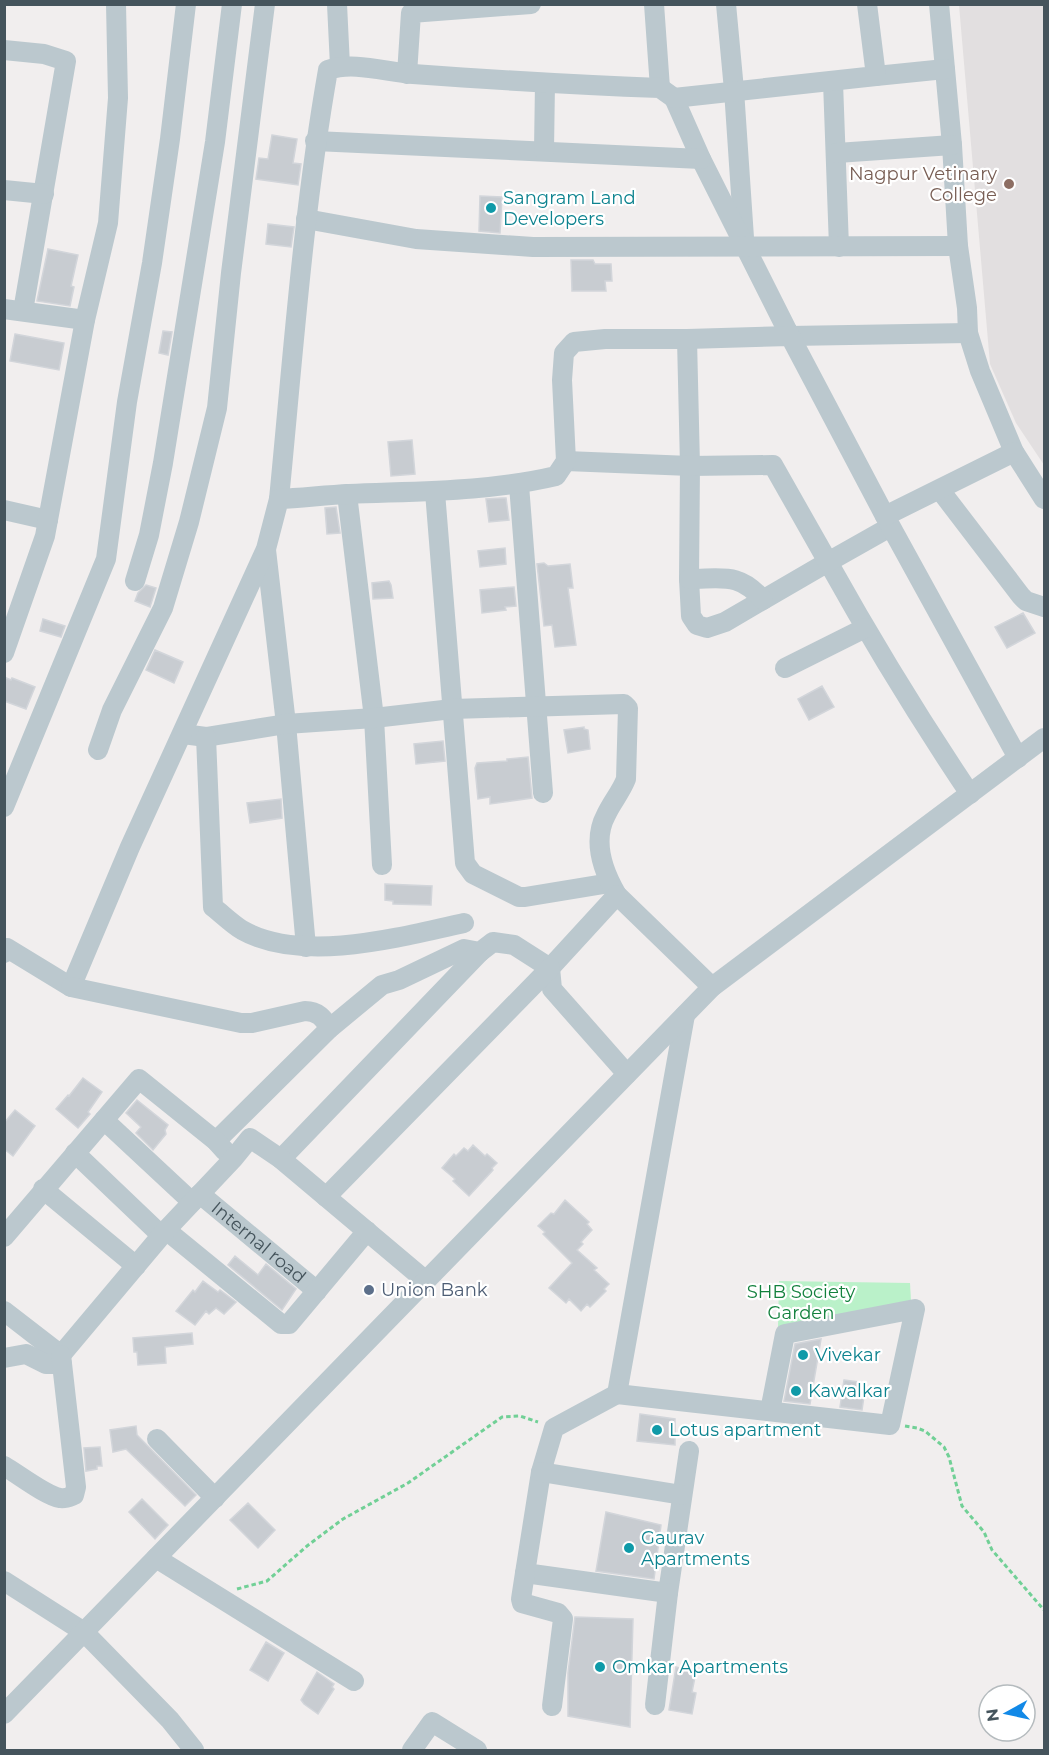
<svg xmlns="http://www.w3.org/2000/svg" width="1049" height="1755" viewBox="0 0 1049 1755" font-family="Montserrat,sans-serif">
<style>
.education{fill:#e2dfe0}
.green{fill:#baf1c9}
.building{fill:#c8ccd1;stroke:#d2d5da;stroke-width:1.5}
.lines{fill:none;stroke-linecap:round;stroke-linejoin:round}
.path{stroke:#71d096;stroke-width:3;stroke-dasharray:4.5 3;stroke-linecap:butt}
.minor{stroke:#bbc8ce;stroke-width:20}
.education-dot{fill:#8d6e63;stroke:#fff;stroke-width:2}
.culture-dot{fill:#0f9aa8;stroke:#fff;stroke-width:2}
.service-dot{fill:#5c6f8a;stroke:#fff;stroke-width:2}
.labels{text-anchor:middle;stroke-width:4.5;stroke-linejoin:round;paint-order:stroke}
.education-label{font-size:18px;fill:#785e54;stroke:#fff;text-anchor:end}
.culture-label{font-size:18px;fill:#0d838f;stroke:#fff;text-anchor:start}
.street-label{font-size:18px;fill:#45545c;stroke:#fff}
.service-label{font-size:18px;fill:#4e5e75;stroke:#fff;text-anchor:start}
.park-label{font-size:18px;fill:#13813d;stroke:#fff}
</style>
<rect width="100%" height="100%" fill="#f1eeee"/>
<path class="education" d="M959 5H1044V465L1016 423 990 364Z"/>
<path class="green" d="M779 1281 910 1283 911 1301 778 1327Z"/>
<path class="building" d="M272 135 297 139 293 163 301 164 298 185 256 179 259 158 268 159Z
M480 196 502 197 500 233 479 231Z
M268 224 294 227 291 247 266 244Z
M48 249 78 255 71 286 74 287 70 306 37 301Z
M571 260H593L595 264H611L612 281H605L606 291H572Z
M163 331 172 332 168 355 159 353Z
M15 334 64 343 59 370 10 361Z
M412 440 415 474 391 476 388 442Z
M502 498H506L509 520 489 522 486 499Z
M336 507 340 533 327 534 325 508Z
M505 548 506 564 480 567 478 551Z
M544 563 548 566 570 564 573 588H568L576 645 555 647 552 625 544 626 537 564Z
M389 581 391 585 393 598 373 599 372 583Z
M146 585 156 588 150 607 135 601 138 593Z
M514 587 516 606 505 607 506 610 482 613 480 590Z
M1023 613 1035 633 1007 648 995 627Z
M43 619 65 626 61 637 40 631Z
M155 650 183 662 174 683 146 670Z
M4 677 11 680 12 678 35 687 26 709 4 701Z
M822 686 834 707 809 720 798 699Z
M584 727V729L588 730 590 749 568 753 564 730Z
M443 741 445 761 416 764 414 744Z
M528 757 532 798 490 804V797L478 799 475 768 477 763 507 761V759Z
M281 799 282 818 250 823 247 803Z
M385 884 432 886 431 905 393 904V901L385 900Z
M83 1078 102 1092 88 1112 90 1114 78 1128 56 1109 68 1095 69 1096Z
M137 1100 168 1125 165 1130 166 1134 153 1150 136 1133 141 1127 126 1113Z
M15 1110 35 1126 13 1156 4 1149V1123Z
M473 1145 485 1156 487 1154 497 1163 492 1168 493 1170 469 1196 453 1181 455 1179 442 1168 454 1154 456 1156 464 1148 468 1151Z
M565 1200 589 1222 587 1224 592 1230 581 1242 583 1244 577 1250 597 1268 594 1270 609 1284 604 1289 606 1291 590 1307 587 1304 581 1311 569 1299 566 1303 549 1288 572 1263 543 1234 545 1232 538 1226 551 1213 554 1214Z
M235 1256 258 1275 266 1264 296 1289 282 1310 228 1265Z
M203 1281 218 1292 220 1290 236 1302 224 1314 216 1308 209 1314 206 1311 195 1325 176 1311 193 1290 195 1292Z
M192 1333 193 1344 165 1347 166 1363 138 1365 137 1352H134L133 1338Z
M821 1339 810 1404 784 1401 795 1344Z
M844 1380 866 1383 862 1410 840 1407Z
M640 1414 675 1419V1445L637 1441Z
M136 1426 137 1435 196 1495 185 1506 126 1449 113 1452 110 1430Z
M100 1447 102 1466H97V1469L86 1471 84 1448Z
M142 1499 168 1525 155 1539 129 1512Z
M248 1503 275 1530 258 1548 230 1520Z
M606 1512 661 1525 654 1579 596 1571Z
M575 1617 633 1619 630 1727 568 1716V1673Z
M266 1642 284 1653 268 1681 250 1670Z
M676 1667 696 1672 692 1692 696 1693 692 1714 669 1710Z
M317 1672 334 1684 332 1687 334 1689 318 1714 304 1704 301 1700Z"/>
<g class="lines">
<path class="path" d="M905 1426 917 1428 925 1431 944 1447 949 1457 962 1506 984 1532 992 1550 1044 1610
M237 1589 267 1581 307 1546 343 1519 408 1483 502 1417 520 1416 538 1422"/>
<g class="minor">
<path d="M337 4 340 66"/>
<path d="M654 4 660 88"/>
<path d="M726 4 734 90 744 238"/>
<path d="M939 4 952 145 958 246 967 308 968 333 980 371 1014 452 1044 499"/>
<path d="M4 50 44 54 66 61 23 311"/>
<path d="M407 74 411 13 531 4"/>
<path d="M876 76 945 69"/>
<path d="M833 82 839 247"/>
<path d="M674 98 701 159 790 336 968 333"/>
<path d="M315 141 701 159"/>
<path d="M544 150 545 83"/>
<path d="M837 153 952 145"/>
<path d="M4 190 44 194"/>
<path d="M306 219 416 239 533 247 958 246"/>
<path d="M4 309 85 320"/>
<path d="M687 339 690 466 689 579 691 616 697 625 707 628 725 622 828 562C872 641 919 718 970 794"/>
<path d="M566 461 690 466 773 465 828 562 890 527"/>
<path d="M519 485 543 793"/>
<path d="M940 490 1021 596 1026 601 1044 607"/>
<path d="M435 492 465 863 473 874 519 897H525L610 883"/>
<path d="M347 494 374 718 382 865"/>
<path d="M279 499C293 356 303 212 328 70 353 61 386 72 413 74 496 80 577 85 660 88L674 98 876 76 867 4"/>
<path d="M4 510 48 520"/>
<path d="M885 516 1018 758"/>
<path d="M266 550 286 724 306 947"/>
<path d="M689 579C723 579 739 572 763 600"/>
<path d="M135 581 149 535 163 463 215 142 232 4"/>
<path d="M4 653 45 536 85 320 108 223 118 98 116 4"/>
<path d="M785 668 865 628"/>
<path d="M183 734 206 737 286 724 374 718 452 709 624 704 628 708 626 779C621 792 612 802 606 815 592 841 603 871 617 895"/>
<path d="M206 737 213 907C222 914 232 924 242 930 302 964 401 937 464 923"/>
<path d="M98 750 112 710 163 608 189 522 217 408 231 273 265 4"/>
<path d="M4 807 106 559 127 402 152 263 170 139 186 4"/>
<path d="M4 953 7 948 71 987 130 847 266 549 279 499C302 498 326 495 349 494 418 491 488 492 556 476L566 461 562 380 564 353 574 342 605 339H687L790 336 885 516 1014 452"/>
<path d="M550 968 552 989 627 1074"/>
<path d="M71 987 241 1023H252L305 1011C318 1011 323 1018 330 1028"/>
<path d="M685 1015 617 1394 890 1425 915 1309 785 1334 770 1411"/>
<path d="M104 1120 192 1202"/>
<path d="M216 1141 330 1028 382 985 399 980 464 949 480 952 493 942 514 945 550 968 617 895 712 987"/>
<path d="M75 1153 161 1235"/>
<path d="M281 1159 480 952"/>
<path d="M43 1189 136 1266"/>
<path id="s1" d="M200 1194 317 1291"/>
<path d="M326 1197 550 968"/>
<path d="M166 1230 281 1324H289L367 1231"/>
<path d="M4 1237 139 1079 216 1141 225 1151"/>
<path d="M4 1311 61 1355 166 1230 233 1159 250 1138 281 1159 426 1281"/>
<path d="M4 1358 26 1354 46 1364H62"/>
<path d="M617 1394 554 1428 541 1472 525 1573 668 1593 689 1451"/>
<path d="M157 1439 215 1498"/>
<path d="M4 1466C18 1474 46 1496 60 1498 65 1499 69 1497 74 1495L76 1487 61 1355"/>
<path d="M541 1472 682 1495"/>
<path d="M156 1558 354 1681"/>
<path d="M525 1573 521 1599 522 1603 558 1613 563 1619 552 1706"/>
<path d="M4 1581 84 1632 170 1720 194 1750"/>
<path d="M655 1705 668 1593"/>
<path d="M4 1714 712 987 1044 738"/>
<path d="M412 1750 432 1722 477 1750"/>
</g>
</g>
<circle class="education-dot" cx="1009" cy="184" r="6"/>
<g class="culture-dot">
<circle cx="491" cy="208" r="6"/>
<circle cx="803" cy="1355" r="6"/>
<circle cx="796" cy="1391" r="6"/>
<circle cx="657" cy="1430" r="6"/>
<circle cx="629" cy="1548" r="6"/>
<circle cx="600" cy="1667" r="6"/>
</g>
<circle class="service-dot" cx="369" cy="1290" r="6"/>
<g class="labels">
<g class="education-label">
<text x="997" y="180">Nagpur Vetinary<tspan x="997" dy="21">College</tspan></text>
</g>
<g class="culture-label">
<text x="503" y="204">Sangram Land<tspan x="503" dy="21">Developers</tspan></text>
<text x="815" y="1361">Vivekar</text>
<text x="808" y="1397">Kawalkar</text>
<text x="669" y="1436">Lotus apartment</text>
<text x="641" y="1544">Gaurav<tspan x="641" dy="21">Apartments</tspan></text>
<text x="612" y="1673">Omkar Apartments</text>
</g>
<g class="street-label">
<text dy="6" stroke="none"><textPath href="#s1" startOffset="76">Internal road</textPath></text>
</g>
<g class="service-label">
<text x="381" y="1296">Union Bank</text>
</g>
<g class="park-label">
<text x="801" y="1298">SHB Society<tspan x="801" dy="21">Garden</tspan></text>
</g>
</g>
<rect width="1049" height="1755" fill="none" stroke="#45545c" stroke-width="12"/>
<g transform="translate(1007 1713) rotate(262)"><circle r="28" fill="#ffffff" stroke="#b5bbbe" stroke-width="1.5"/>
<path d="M0-4.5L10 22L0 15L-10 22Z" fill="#1289e7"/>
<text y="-9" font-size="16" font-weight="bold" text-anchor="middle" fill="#45545c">N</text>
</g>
</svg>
